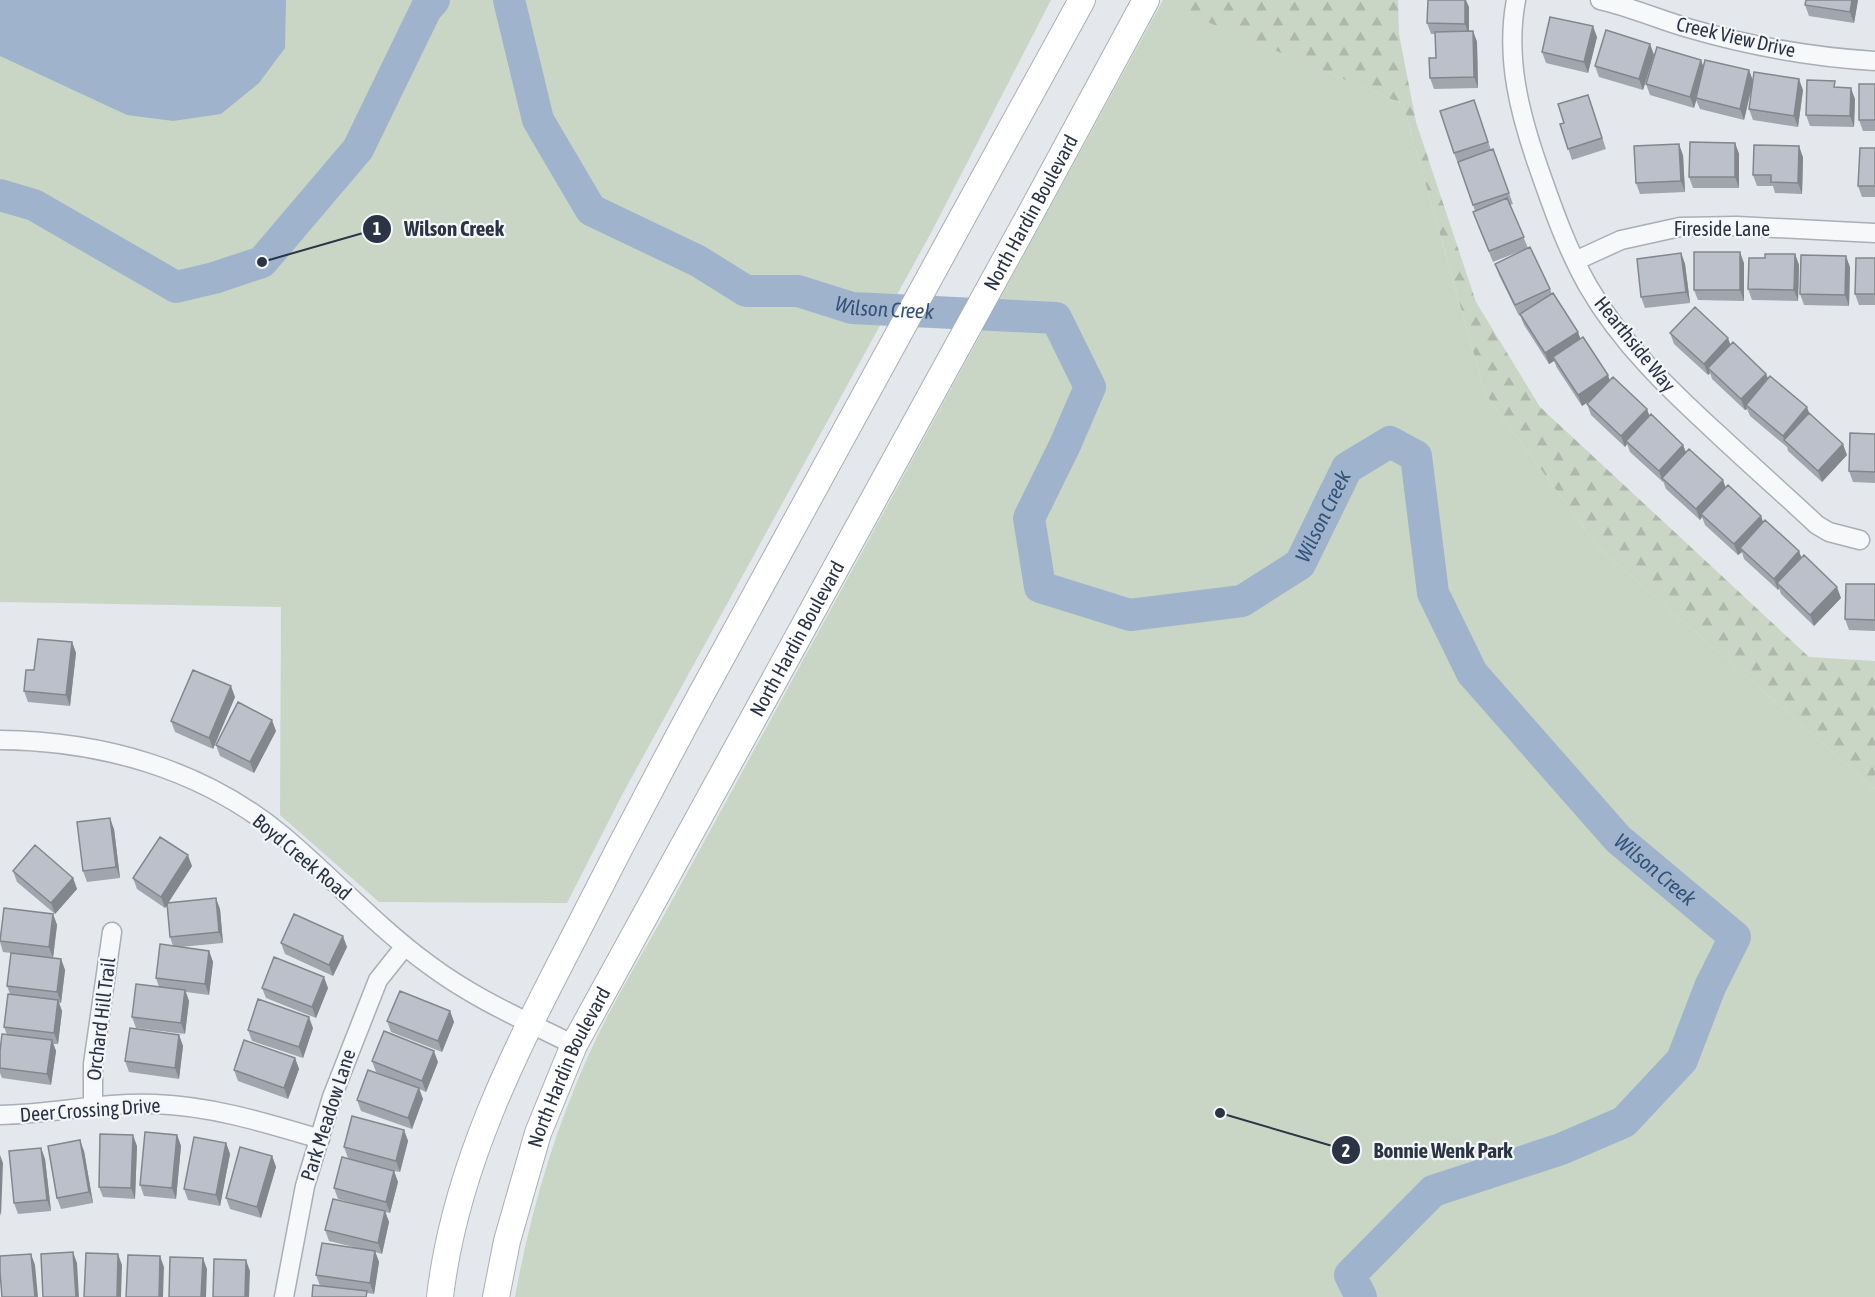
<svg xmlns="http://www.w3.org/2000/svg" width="1875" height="1297" viewBox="0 0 1875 1297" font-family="'Asap Condensed',sans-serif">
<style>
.green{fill:#c9d6c5}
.forest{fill:url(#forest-firs)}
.water{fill:#9fb4cc}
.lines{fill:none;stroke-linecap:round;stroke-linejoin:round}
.river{stroke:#9fb4cc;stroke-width:32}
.minor-casing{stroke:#a9aeb7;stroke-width:21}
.secondary-casing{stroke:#a9aeb7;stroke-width:28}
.minor{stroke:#f7f8fa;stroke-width:18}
.secondary{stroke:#fff;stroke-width:26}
.wall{fill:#a1a5ae}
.shaded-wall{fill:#83868d}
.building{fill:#bbc0ca;stroke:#83868d;stroke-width:1.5}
.labels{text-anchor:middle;stroke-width:4.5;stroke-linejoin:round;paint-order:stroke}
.street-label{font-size:20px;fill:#2b3445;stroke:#f4f6f9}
.water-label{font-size:21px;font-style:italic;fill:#34527a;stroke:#f4f6f9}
.leader{fill:none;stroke:#2b3445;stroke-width:2}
.callout-dot{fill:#2b3445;stroke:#f4f6f9;stroke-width:2}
.mark-label{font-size:18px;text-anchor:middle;font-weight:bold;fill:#fff}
.callout-label{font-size:21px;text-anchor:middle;font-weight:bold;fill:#2b3445;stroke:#f4f6f9;stroke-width:4.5;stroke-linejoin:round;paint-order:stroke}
</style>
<defs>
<pattern id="forest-firs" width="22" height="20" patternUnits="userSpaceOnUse" patternTransform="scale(1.5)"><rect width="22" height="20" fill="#c9d6c5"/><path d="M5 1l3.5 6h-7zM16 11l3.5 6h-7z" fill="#adb8ab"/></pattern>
</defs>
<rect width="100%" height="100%" fill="#e4e7ec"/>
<path class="green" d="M0 0H1051L932 231 622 795 567 903 379 902 280 815 281 607 0 602Z
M1163 0H1183L1187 13 1403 104 1485 393 1598 547 1875 789V1297H515C530 1213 554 1132 589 1054 612 1003 642 955 669 906Z"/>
<path class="forest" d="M1183 0H1398L1399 34 1416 122 1476 302 1540 407 1809 657 1875 661V789L1598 547 1485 393 1403 104 1186 13Z"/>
<path class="water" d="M0 0H286L285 48 259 83 221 114 173 121 127 115 0 56Z"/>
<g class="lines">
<g class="river">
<path id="s1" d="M509 0 538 120 591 210 698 261 746 291H798L852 308 1056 318 1090 387 1065 445 1029 518 1040 587 1130 615 1242 601 1300 564 1347 468 1390 442 1416 456 1433 593 1472 673 1618 839 1735 937 1710 987 1682 1060 1624 1122 1561 1149 1433 1191 1350 1275 1361 1297"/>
<path d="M0 195 34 205 176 287 214 278 262 262 358 149 426 9 434 0"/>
</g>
<defs>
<path id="minor" d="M1516 0C1505 58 1520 115 1539 169 1553 209 1567 249 1588 286 1622 345 1671 391 1720 436 1752 466 1785 495 1817 525L1829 532 1860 540
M1600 0C1630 7 1658 19 1688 28 1749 46 1812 57 1875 61
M1575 261 1621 240 1680 227 1737 226 1875 233
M0 740C102 741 202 769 282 835 332 877 376 926 428 964 473 998 524 1020 574 1045
M93 1106V1064L112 932
M0 1115C52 1114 103 1102 155 1104 212 1106 266 1123 320 1139
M284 1297 305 1186 332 1097 378 980 405 946"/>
<g id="secondary">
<path d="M440 1297C455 1167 515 1051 574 937 616 854 659 772 703 691 829 461 955 230 1082 0"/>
<path id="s2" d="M496 1297 507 1241 538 1133 574 1045 1033 209 1146 0"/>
</g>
</defs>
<use href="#minor" class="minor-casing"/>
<use href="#secondary" class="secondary-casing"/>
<use href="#minor" class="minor"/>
<use href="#secondary" class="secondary"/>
</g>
<path class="wall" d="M1858 0 1854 23 1809 16 1805 5Z
M1469 7V31H1473L1477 42 1478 88 1434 89 1430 78 1436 58 1435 34H1431L1427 23Z
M1597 37 1588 73 1546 63 1542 52Z
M1650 44 1654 55 1643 90 1599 77 1595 66Z
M1701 60 1703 67 1749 70 1753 81 1803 90 1798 127 1753 120 1749 109 1753 83 1744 120 1700 109 1696 100 1694 108 1650 95 1646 84Z
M1875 84V131H1863L1859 120Z
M1837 87 1855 99 1854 127 1810 126 1806 115Z
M1474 100 1491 150 1493 149 1513 204 1510 205 1528 248 1493 262 1477 223 1475 211 1459 164H1458L1454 153Z
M1592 106 1606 149 1572 160 1560 124 1564 123Z
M1735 143 1739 154V188H1693L1689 177Z
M1875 148V197H1862L1858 186Z
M1683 155 1685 192 1640 194 1636 183Z
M1803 157 1802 194 1775 193 1773 186H1757L1753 175Z
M1681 253 1685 264 1690 303 1645 308 1641 297Z
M1795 254 1799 265 1798 301 1752 300 1748 289 1765 258Z
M1875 258V305H1859L1855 294Z
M1744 263V301L1698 300 1694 290Z
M1495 264 1550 289 1552 294 1581 339 1610 381 1647 409 1649 416 1683 445 1686 452 1726 487 1761 516 1763 523 1799 551 1801 558 1841 598 1814 626 1781 594 1779 588 1778 590 1744 559 1742 552 1738 555 1705 525 1702 517 1700 520 1666 489 1663 481V482L1630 452 1627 444 1625 447 1591 415 1587 404 1592 399 1582 406 1557 368 1554 361 1549 364 1524 325 1520 315 1519 316 1499 275Z
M1850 267 1849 306 1804 305 1800 294Z
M1670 333 1731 345 1766 374 1768 378 1809 413 1847 455 1822 482 1788 451 1787 447 1750 416 1747 409 1745 410 1712 379 1710 373 1708 375 1674 344Z
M1875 434V483L1853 482 1849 471Z
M1875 584V631L1849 630 1845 619Z
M72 642 76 653 70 706 28 702 24 691Z
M235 697 213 749 175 732 171 721Z
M276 731 254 773 220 756 216 745Z
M114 829 120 878 87 882 83 871Z
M192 866 168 903 220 909 223 943 180 947 209 951 213 962 209 995 186 992 189 1001 185 1034 136 1028 132 1017 159 987 156 978 173 946 170 937 167 906 165 908 137 889 133 878Z
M13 871 73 878 77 889 55 914 17 882Z
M53 914 57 925 53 958 61 959 65 970 61 1003H59L62 1011 58 1044H53L56 1051 51 1085 2 1078 0 1073V1051L7 1035 4 1027 10 994 7 986 11 953 3 952 0 942V937Z
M281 943 347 947 333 976 285 954Z
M262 988H328L316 1018 266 998Z
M450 1011 454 1022 442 1052 391 1032 387 1021Z
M313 1028 303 1058 252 1041 248 1030Z
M179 1035 183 1046 179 1079 129 1072 125 1061Z
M295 1058 299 1069 288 1099 238 1081 234 1070Z
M372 1061 438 1062 426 1092 419 1089 423 1099 412 1129 361 1111 357 1100 394 1079 376 1072Z
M404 1130 408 1141 400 1172 394 1171 398 1182 390 1213 385 1212 389 1222 382 1254 375 1252 379 1262 374 1294 320 1286 316 1275 366 1250 329 1241 325 1230 371 1208 338 1199 334 1188 348 1158 344 1147Z
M177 1135 181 1146 176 1199 144 1196 140 1185Z
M226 1143 230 1154 220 1206 188 1200 184 1189Z
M137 1146 135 1199 103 1197 99 1187Z
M41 1148 45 1159 51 1211 18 1214 14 1203Z
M84 1151 93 1203 61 1209 57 1198Z
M272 1156 276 1167 261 1218 230 1209 226 1198Z"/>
<path class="shaded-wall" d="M1465 0H1466L1469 7V35L1465 24Z
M1852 0H1858L1854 23 1850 12Z
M1593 26 1597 37 1588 73 1584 62Z
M1473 31 1477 42 1478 88 1474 77Z
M1650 44 1654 55 1643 90 1639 79Z
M1701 60 1705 71 1694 108 1690 97Z
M1749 70 1753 81 1744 120 1740 109Z
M1799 79 1803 90 1798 127 1794 116Z
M1851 88 1855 99 1854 127 1850 116Z
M1735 143 1739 154V188L1735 177Z
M1679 144 1683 155 1685 192 1681 181Z
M1799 146 1803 157 1802 194 1798 183Z
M1740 252 1744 263V301L1740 290Z
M1681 253 1685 264 1690 303 1686 292Z
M1795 254 1799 265 1798 301 1794 290Z
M1846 256 1850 267 1849 306 1845 295Z
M1578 332 1582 343 1553 357 1554 361 1549 364 1545 353Z
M1728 338 1732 349 1708 368 1710 373 1708 375 1704 364Z
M1766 374 1770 385 1746 405 1747 409 1745 410 1741 399Z
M1608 375 1612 386 1582 406 1578 395Z
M1807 407 1811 418 1784 440 1783 436Z
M1647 409 1651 420 1626 441 1627 444 1625 447 1621 436Z
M1843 444 1847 455 1822 482 1818 471Z
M1683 445 1687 456 1662 478 1663 481V482L1659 471Z
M1723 480 1727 491 1701 514 1702 517 1700 520 1696 509Z
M1761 516 1765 527 1740 548 1742 552 1738 555 1734 544Z
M1799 551 1803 562 1777 583 1779 588 1778 590 1774 579Z
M1837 587 1841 598 1814 626 1810 615Z
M72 642 76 653 70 706 66 695Z
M231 686 235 697 213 749 209 738Z
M272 720 276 731 254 773 250 762Z
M110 818 114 829 120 878 116 867Z
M188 855 192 866 165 908 161 897Z
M73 878 77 889 55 914 51 903Z
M216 898 220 909 223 943 219 932Z
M53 914 57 925 53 958 49 947Z
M343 936 347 947 333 976 329 965Z
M209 951 213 962 209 995 205 984Z
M61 959 65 970 61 1003 57 992Z
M324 977 328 988 316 1018 312 1007Z
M185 990 189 1001 185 1034 181 1023Z
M58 1000 62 1011 58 1044 54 1033Z
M450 1011 454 1022 442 1052 438 1041Z
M309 1017 313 1028 303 1058 299 1047Z
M179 1035 183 1046 179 1079 175 1068Z
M52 1040 56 1051 51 1085 47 1074Z
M434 1051 438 1062 426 1092 422 1081Z
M295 1058 299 1069 288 1099 284 1088Z
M419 1088 423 1099 412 1129 408 1118Z
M404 1130 408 1141 400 1172 396 1161Z
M133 1135 137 1146 135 1199 131 1188Z
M177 1135 181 1146 176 1199 172 1188Z
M80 1140 84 1151 93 1203 89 1192Z
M226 1143 230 1154 220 1206 216 1195Z
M41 1148 45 1159 51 1211 47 1200Z
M0 1155 3 1163 1 1216 0 1212Z
M272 1156 276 1167 261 1218 257 1207Z
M394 1171 398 1182 390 1213 386 1202Z
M385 1211 389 1222 382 1254 378 1243Z
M375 1251 379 1262 374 1294 370 1283Z
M73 1252 77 1263 79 1297H76Z
M31 1254 35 1265 38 1297H35Z
M118 1254 122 1265 121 1297H117Z
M160 1256 164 1267 163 1297H159Z
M203 1258 207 1269 206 1297H201Z
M246 1260 250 1271 249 1297H245Z"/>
<path class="building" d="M1428 0H1465V24L1427 23Z
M1806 0H1852L1850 12 1805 5Z
M1550 17 1593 26 1584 62 1542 52Z
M1606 30 1650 44 1639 79 1595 66Z
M1473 31 1474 77 1430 78 1429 58H1436L1435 32Z
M1657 47 1701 60 1690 97 1646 84Z
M1705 60 1749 70 1740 109 1696 98Z
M1754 72 1799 79 1794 116 1749 109Z
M1807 80 1835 81 1834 87 1851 88 1850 116 1806 115Z
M1859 84H1875V120H1859Z
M1588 95 1602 138 1568 149 1560 124 1564 123 1558 104Z
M1474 100 1488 142 1454 153 1440 111Z
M1690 142 1735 143V177H1689Z
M1679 144 1681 181 1636 183 1634 146Z
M1754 145 1799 146 1798 183 1771 182V175H1753Z
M1860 148H1875V186H1858Z
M1493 149 1509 193 1473 205 1458 162Z
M1507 198 1524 237 1489 251 1473 212Z
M1530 247 1550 289 1515 305 1495 264Z
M1694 252H1740V290H1694Z
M1681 253 1686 292 1641 297 1637 259Z
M1765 254H1795L1794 290 1748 289 1749 258H1765Z
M1801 255 1846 256 1845 295 1800 294Z
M1856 258H1875V294H1855Z
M1553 293 1578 332 1545 353 1520 314Z
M1695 307 1728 338 1704 364 1670 333Z
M1583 337 1608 375 1578 395 1553 357Z
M1733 342 1766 374 1741 399 1708 368Z
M1770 376 1807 407 1783 436 1746 405Z
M1613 377 1647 409 1621 436 1587 404Z
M1809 413 1843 444 1818 471 1784 440Z
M1651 414 1683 445 1659 471 1626 441Z
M1850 433 1875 434V472L1849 471Z
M1689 449 1723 480 1696 509 1662 478Z
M1728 485 1761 516 1734 544 1701 514Z
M1765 520 1799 551 1774 579 1740 548Z
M1804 555 1837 587 1810 615 1777 583Z
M1846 584H1875V620L1845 619Z
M38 639 72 642 66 695 24 691 26 670H34Z
M193 670 231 686 209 738 171 721Z
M238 702 272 720 250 762 216 745Z
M110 818 116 867 83 871 77 822Z
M160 837 188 855 161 897 133 878Z
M35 845 73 878 51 903 13 871Z
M216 898 219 932 170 937 167 903Z
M4 908 53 914 49 947 0 941Z
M294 914 343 936 329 965 281 943Z
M160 944 209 951 205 984 156 978Z
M11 953 61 959 57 992 7 986Z
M274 957 324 977 312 1007 262 988Z
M136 984 185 990 181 1023 132 1017Z
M400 991 450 1011 438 1041 387 1021Z
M8 994 58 1000 54 1033 4 1027Z
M258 999 309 1017 299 1047 248 1030Z
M130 1028 179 1035 175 1068 125 1061Z
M384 1031 434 1051 422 1081 372 1061Z
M2 1034 52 1040 47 1074 0 1068V1051Z
M244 1040 295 1058 284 1088 234 1070Z
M368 1070 419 1088 408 1118 357 1100Z
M352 1116 404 1130 396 1161 344 1147Z
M145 1132 177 1135 172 1188 140 1185Z
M100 1134 133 1135 131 1188 99 1187Z
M194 1137 226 1143 216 1195 184 1189Z
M80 1140 89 1192 57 1198 48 1146Z
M240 1147 272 1156 257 1207 226 1198Z
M41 1148 47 1200 14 1203 9 1151Z
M342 1157 394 1171 386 1202 334 1188Z
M333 1199 385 1211 378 1243 325 1230Z
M322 1243 375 1251 370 1283 316 1275Z
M73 1252 76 1297H43L41 1254Z
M86 1253 118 1254 117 1297H84Z
M31 1254 35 1297H2L0 1272V1256Z
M128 1255 160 1256 159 1297H126Z
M170 1257 203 1258 201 1297H169Z
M214 1259 246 1260 245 1297H213Z
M313 1285 367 1291 366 1297H312Z"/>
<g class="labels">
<g class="street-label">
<text transform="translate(1736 37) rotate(13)" y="7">Creek View Drive</text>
<text dy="7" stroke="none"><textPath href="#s2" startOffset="1214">North Hardin Boulevard</textPath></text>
<text x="1722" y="236">Fireside Lane</text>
<text transform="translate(1635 344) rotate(51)" y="7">Hearthside Way</text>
<text dy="7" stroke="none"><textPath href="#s2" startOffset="728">North Hardin Boulevard</textPath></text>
<text transform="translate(302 857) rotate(40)" y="7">Boyd Creek Road</text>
<text transform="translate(101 1019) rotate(-83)" y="7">Orchard Hill Trail</text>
<text dy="7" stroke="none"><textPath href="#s2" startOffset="242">North Hardin Boulevard</textPath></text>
<text transform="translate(90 1110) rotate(-4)" y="7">Deer Crossing Drive</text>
<text transform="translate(328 1115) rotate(-72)" y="7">Park Meadow Lane</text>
</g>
<g class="water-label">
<text dy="7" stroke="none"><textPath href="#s1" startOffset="544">Wilson Creek</textPath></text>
<text dy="7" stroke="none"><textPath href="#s1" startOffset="1336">Wilson Creek</textPath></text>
<text dy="7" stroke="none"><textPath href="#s1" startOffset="1966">Wilson Creek</textPath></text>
</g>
</g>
<path class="leader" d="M262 262L377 229M1220 1113L1346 1150"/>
<g class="callout-dot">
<circle cx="262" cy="262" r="6"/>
<circle cx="1220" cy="1113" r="6"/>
<circle cx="377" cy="229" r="15"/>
<circle cx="1346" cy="1150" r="15"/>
</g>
<g class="mark-label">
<text x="377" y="235">1</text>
<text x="1346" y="1157">2</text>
</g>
<g class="callout-label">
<text x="454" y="236">Wilson Creek</text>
<text x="1443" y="1158">Bonnie Wenk Park</text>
</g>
</svg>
